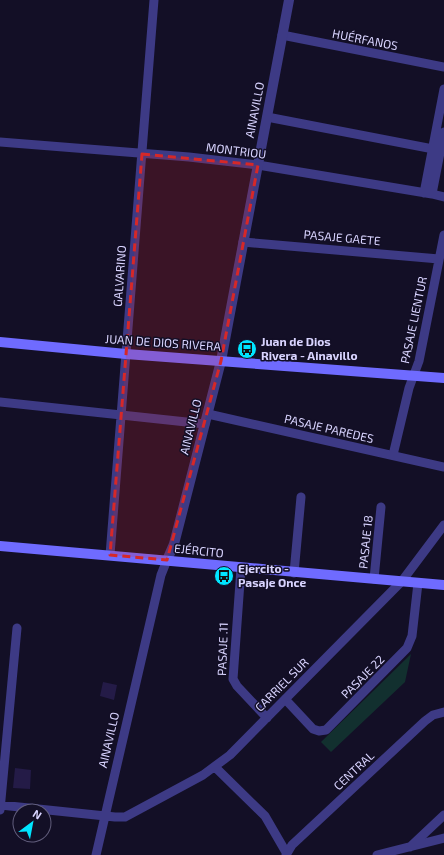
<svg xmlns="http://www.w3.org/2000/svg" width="444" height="855" viewBox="0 0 444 855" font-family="'Exo 2',sans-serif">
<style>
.green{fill:#12302f}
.building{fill:#241b47}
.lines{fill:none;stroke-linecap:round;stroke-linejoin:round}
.minor{stroke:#3d3a85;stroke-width:9}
.tertiary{stroke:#3d3a85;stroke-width:10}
.secondary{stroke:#6f6bff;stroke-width:10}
.marked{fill:#d62828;fill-opacity:0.2;stroke:#d62828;stroke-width:3;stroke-dasharray:8 5;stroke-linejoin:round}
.labels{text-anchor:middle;stroke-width:3;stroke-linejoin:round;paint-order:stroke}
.street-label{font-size:12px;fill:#d9d4ff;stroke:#130f26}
.poi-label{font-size:12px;font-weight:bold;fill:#d9d4ff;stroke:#130f26;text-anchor:start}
</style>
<rect width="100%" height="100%" fill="#130f26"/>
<path class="green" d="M411 654 405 682 331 752 321 742Z"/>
<path class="building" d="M103 682 117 685 114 700 100 696Z
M15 768 31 770 30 789 13 788Z"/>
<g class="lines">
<path class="minor" d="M282 35 444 67
M267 117 444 151
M0 142 189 157 258 165 432 194 444 197
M424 193 444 89
M432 194 444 132
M243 242 439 259
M0 402 205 424
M208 414 444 467
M393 455 409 388 419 361 444 235
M110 555 154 0
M241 568 233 679 237 686 267 718
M294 573 301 497
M374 579 381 507
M285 699 313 729 319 731 326 730 407 648 412 636 418 583
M215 767 265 816 287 854
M0 805 115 817H125L203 775 230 755 402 581 444 525
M0 810 17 628
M410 847 444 815
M96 855 161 575 167 560
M286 855 292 845 425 721 433 715 444 712
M377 855 444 838"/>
<path class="tertiary" d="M167 560 174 544 221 361 289 0"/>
<path class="secondary" d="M0 342 126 354 444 378
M0 546 444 585"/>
</g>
<path class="marked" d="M142 154 258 165 221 361 167 560 110 555Z"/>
<defs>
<symbol id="bus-disc" viewBox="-11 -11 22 22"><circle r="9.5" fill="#00e5ff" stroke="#130f26"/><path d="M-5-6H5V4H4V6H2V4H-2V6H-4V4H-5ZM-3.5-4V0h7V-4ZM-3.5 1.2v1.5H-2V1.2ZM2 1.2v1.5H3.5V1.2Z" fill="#111"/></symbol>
</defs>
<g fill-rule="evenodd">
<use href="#bus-disc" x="236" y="338" width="22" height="22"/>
<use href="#bus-disc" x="213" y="565" width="22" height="22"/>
</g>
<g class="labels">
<g class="street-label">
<text transform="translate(365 40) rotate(11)" y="4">HUÉRFANOS</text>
<text transform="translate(255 110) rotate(-79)" y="4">AINAVILLO</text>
<text transform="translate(236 151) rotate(7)" y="4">MONTRIOU</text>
<text transform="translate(342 238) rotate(5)" y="4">PASAJE GAETE</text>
<text transform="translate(120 276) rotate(-86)" y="4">GALVARINO</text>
<text transform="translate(414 320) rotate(-78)" y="4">PASAJE LIENTUR</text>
<text transform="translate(163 343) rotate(4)" y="4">JUAN DE DIOS RIVERA</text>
<text transform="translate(191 427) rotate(-76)" y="4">AINAVILLO</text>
<text transform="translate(329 429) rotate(13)" y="4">PASAJE PAREDES</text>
<text transform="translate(366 542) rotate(-84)" y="4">PASAJE 18</text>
<text transform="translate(199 551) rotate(6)" y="4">EJÉRCITO</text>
<text transform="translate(223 649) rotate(-88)" y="4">PASAJE .11</text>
<text transform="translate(363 677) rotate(-45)" y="4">PASAJE 22</text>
<text transform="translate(282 685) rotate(-45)" y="4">CARRIEL SUR</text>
<text transform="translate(109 740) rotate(-77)" y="4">AINAVILLO</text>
<text transform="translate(354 771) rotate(-43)" y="4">CENTRAL</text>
</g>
<g class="poi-label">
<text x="261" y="346">Juan de Dios<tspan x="261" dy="14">Rivera - Ainavillo</tspan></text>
<text x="238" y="573">Ejercito -<tspan x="238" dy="14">Pasaje Once</tspan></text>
</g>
</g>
<g transform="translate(32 823) rotate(32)"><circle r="19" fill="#130f26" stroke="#625e7d"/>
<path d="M0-3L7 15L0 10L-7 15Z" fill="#00e5ff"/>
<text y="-6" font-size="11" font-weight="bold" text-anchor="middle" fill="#d9d4ff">N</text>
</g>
</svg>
